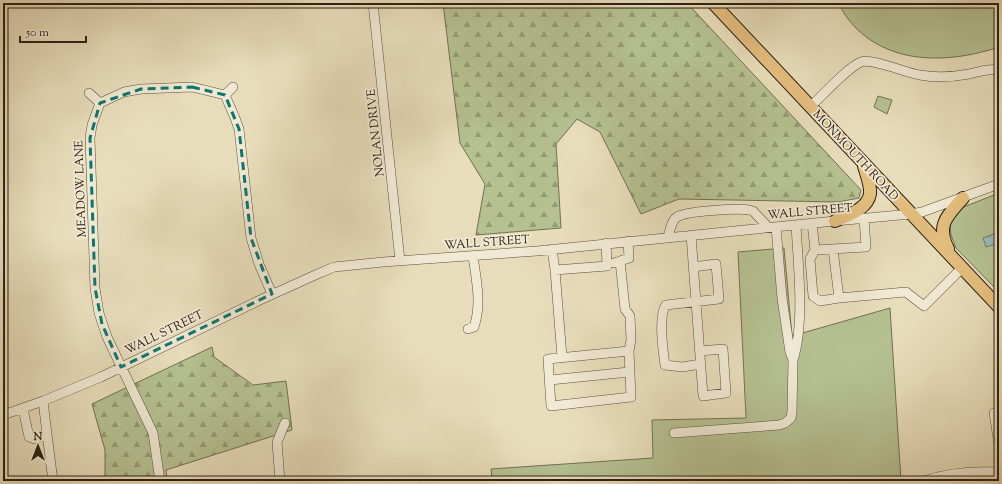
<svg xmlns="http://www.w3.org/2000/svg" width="1002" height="484" viewBox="0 0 1002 484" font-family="'Sorts Mill Goudy',serif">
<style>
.forest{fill:url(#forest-firs);stroke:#727054}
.green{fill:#b5c191;stroke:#727054}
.water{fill:url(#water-waves);stroke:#6f7c78}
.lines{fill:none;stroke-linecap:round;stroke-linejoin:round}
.minor-casing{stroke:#5c4f3f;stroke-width:10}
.major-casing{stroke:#2e2016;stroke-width:14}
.minor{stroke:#f0e9d3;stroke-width:9}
.major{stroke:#e4be7e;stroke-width:12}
.marked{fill:none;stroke:#0f766e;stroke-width:3;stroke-dasharray:8 5;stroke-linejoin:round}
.labels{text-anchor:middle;stroke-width:3.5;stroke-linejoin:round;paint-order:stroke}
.street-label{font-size:12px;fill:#2e2016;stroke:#f0e9d3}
</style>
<defs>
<pattern id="forest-firs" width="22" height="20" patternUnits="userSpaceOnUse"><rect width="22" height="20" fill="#b5c191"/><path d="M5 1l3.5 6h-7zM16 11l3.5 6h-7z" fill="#949c75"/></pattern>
<pattern id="water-waves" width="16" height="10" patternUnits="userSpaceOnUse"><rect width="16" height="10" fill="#9bbab9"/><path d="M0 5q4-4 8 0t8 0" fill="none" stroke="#7f9795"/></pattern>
</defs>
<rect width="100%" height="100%" fill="#e8ddbb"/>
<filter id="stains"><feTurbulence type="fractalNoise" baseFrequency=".005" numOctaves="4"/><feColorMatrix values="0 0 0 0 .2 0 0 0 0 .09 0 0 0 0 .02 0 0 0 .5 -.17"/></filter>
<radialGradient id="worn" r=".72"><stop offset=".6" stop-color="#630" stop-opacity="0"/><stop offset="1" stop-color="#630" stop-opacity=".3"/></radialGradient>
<path class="forest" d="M443 3H687L861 190 859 198 838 202 679 199 641 214 600 132 577 119 556 144 561 228 476 235 485 184 460 143Z
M212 347 214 357 253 385 286 381 292 430 166 470 167 481H105V450L92 404Z"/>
<path class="green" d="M839 3H999V47C951 63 892 66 854 26 848 19 842 12 839 3Z
M878 96 892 100 887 114 874 107Z
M999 193V292L956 248 951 235 950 225 952 218 961 208Z
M784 248 792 336 890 308 901 481H492L491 469 653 458 652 420 746 418 738 252Z"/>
<path class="water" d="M999 232V243L986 247 983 238Z"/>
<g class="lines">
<defs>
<path id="minor" d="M373 3 400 261
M89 93 100 103
M225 95 233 87
M810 107C822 96 848 67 861 62 872 58 906 73 920 75 936 78 953 77 969 74 979 72 989 68 999 70
M812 223 815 250 866 247 864 218
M776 227 782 298 790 352 793 360C805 323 798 264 796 225
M691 235 703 396 726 393 723 349 700 351
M668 237C670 231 671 221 677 217 686 211 738 208 749 210L753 211 768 227
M552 249 555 270 607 266 606 243
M833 249 839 298 906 292 924 306 962 268
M815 250 810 259 813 296 820 301 839 298
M620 261 625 309 630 316 631 340 629 351 631 397 551 406 548 359 629 351
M614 263 629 258 628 241
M693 267 716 264 719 299 666 305C658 316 663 351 665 365L682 367 701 364
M555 270 562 357
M468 329 474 327C482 303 476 279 473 256
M550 380 629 372
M23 409 29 437 35 439 47 434 43 401
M994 413 999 445
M3 415 43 401 101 377 260 300 313 276 334 267 383 262 537 251 835 221 911 214 922 212 999 184
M674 433 779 425 785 423 791 418 792 412 793 360
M47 434 53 481
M160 481 153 433 107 337 99 313 95 288 90 138 92 125 100 103 124 92 141 89 192 87 225 95 235 118 239 129 251 238 259 264 272 294
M280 481 277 442 285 423
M924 481C947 473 971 471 996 472L999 468"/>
<path id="major" d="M713 3 999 307
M835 221C847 215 867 210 870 194 871 185 866 174 864 166
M948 249C936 225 947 216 963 198"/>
</defs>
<use href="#minor" class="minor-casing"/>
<use href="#major" class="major-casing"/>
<use href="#minor" class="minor"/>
<use href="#major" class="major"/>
</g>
<path class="marked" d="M192 87 225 95 239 129 251 238 272 294 121 367 102 324 95 288 90 138 100 103 141 89Z"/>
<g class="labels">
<g class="street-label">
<text transform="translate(375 133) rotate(-96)" y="4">NOLAN DRIVE</text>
<text transform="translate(856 155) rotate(47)" y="4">MONMOUTH ROAD</text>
<text transform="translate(80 189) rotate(-92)" y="4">MEADOW LANE</text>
<text transform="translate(810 211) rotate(-5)" y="4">WALL STREET</text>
<text transform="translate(487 242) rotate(-4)" y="4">WALL STREET</text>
<text transform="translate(164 332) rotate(-26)" y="4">WALL STREET</text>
</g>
</g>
<rect width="1002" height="484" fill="none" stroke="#e8ddbb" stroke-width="16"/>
<rect x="4" y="4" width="994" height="476" fill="none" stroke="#2e2016" stroke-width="2"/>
<rect x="8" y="8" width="986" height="468" fill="none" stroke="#2e2016"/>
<g transform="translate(38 446)" stroke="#f0e9d3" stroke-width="3" paint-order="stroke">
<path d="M0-3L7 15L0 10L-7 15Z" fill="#2e2016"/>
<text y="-6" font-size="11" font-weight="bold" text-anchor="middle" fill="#2e2016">N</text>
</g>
<path d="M20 36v6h66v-6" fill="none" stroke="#2e2016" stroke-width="2"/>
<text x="26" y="36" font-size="12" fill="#2e2016" stroke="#f0e9d3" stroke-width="3" paint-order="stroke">50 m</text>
<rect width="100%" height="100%" filter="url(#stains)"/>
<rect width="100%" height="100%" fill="url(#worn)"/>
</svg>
